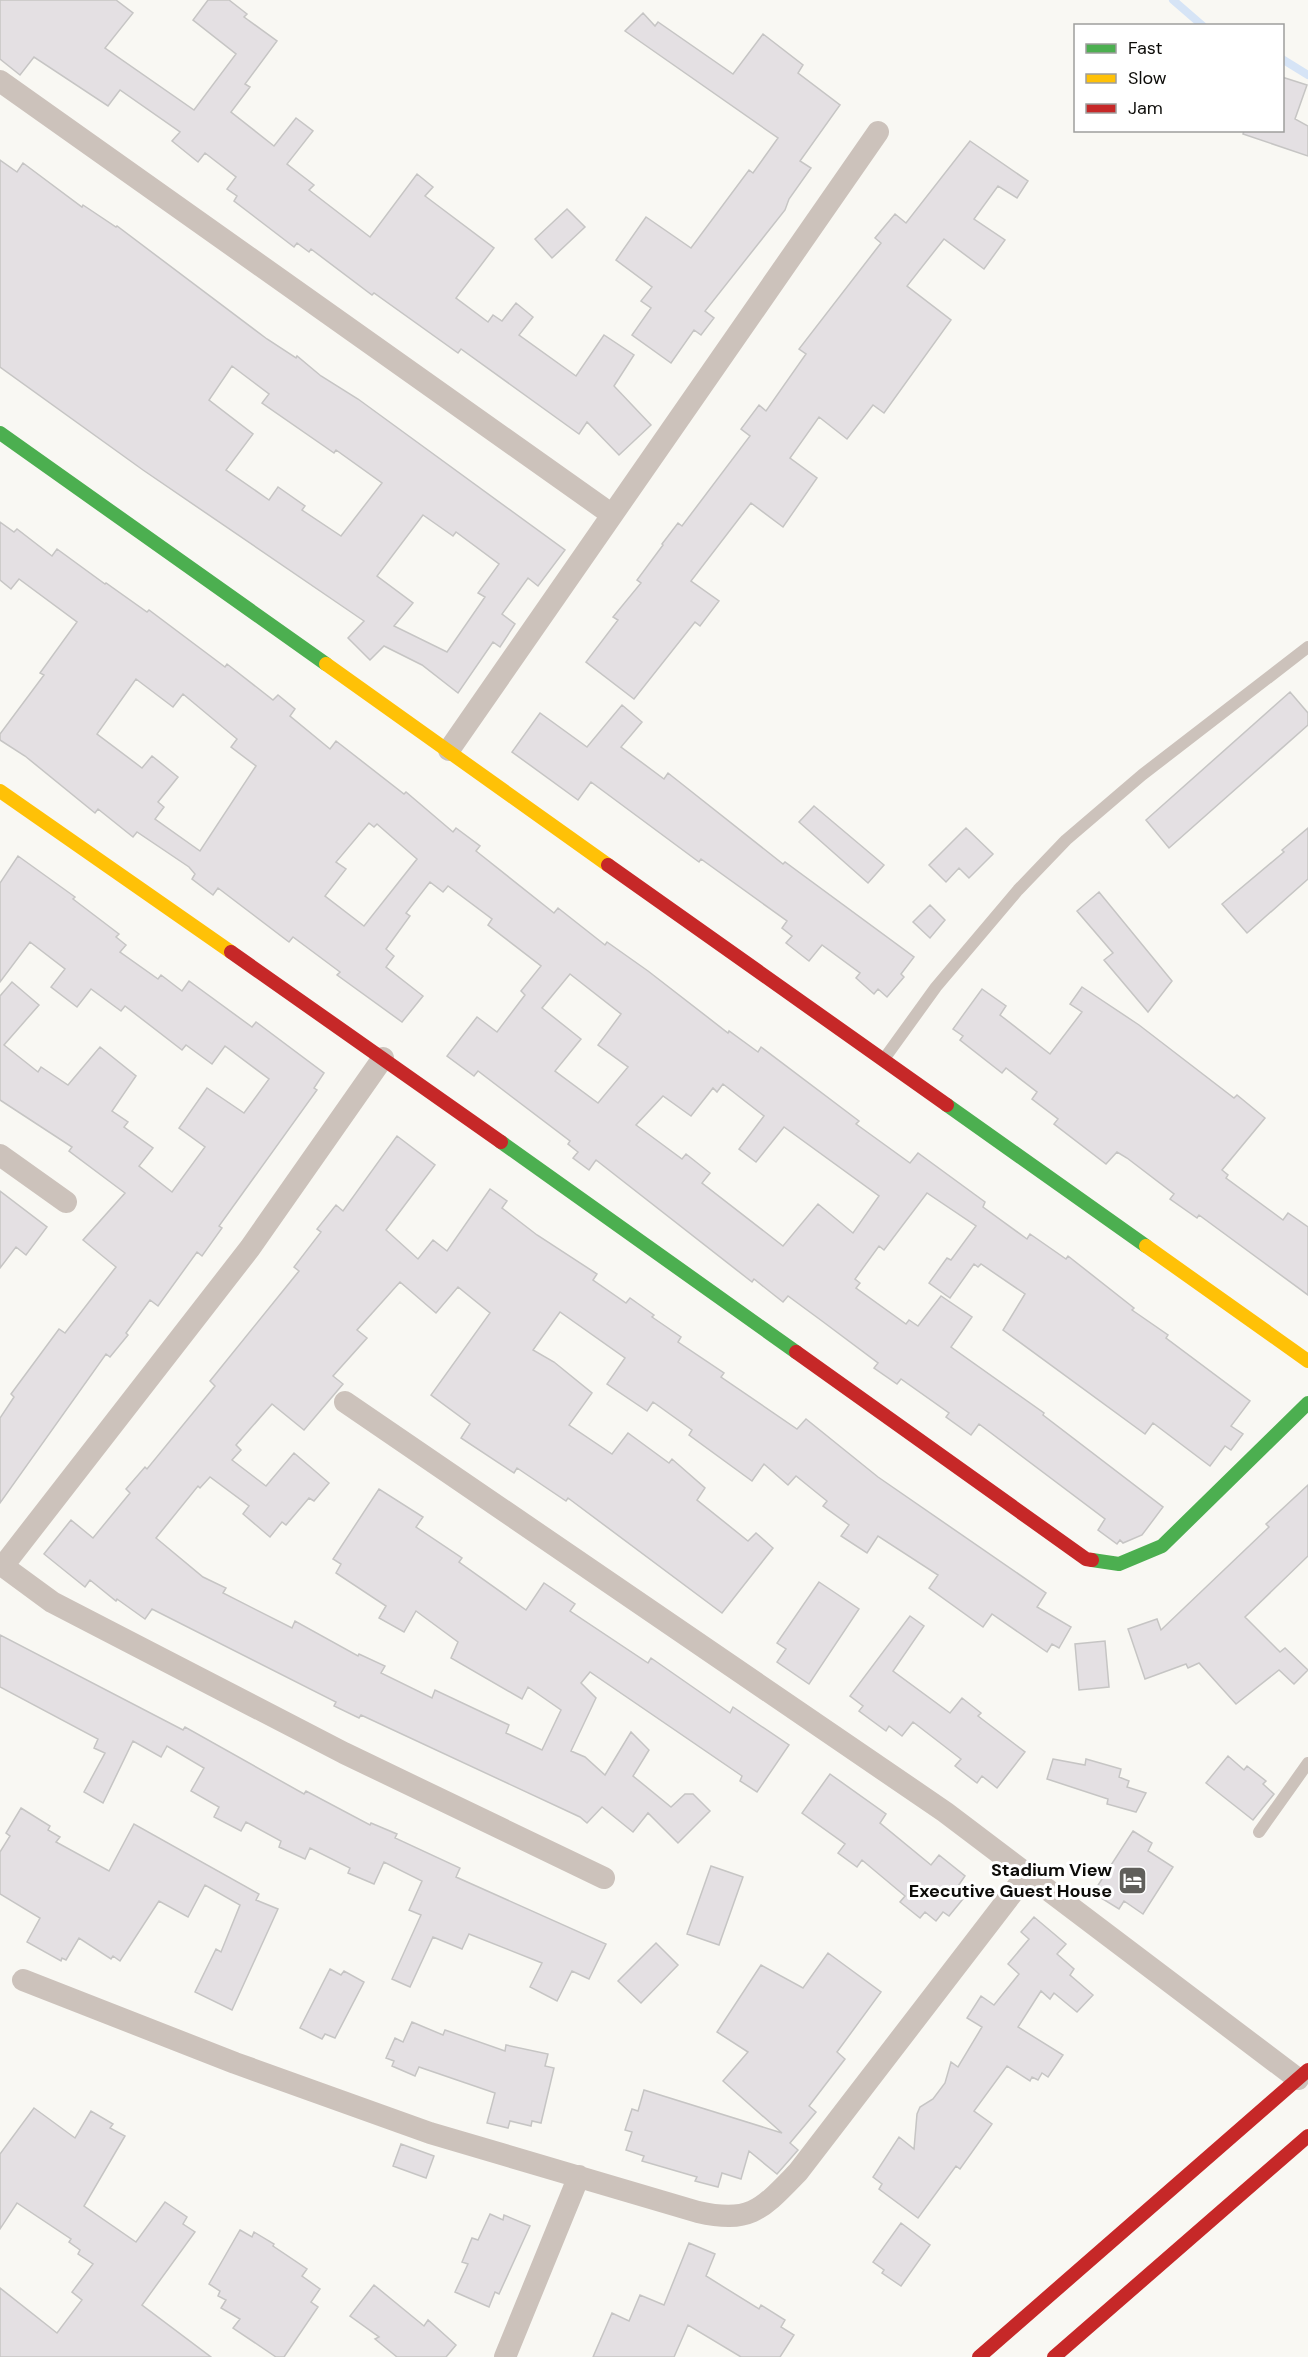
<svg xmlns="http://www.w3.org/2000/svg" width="1308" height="2357" viewBox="0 0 1308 2357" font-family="'DM Sans',sans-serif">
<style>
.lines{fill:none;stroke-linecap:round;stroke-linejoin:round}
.stream{stroke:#d6e4f6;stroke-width:8}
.building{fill:#e4e0e3;stroke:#c6c5c4;stroke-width:1.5;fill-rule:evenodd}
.lane{stroke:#ccc2bb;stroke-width:12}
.street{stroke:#ccc2bb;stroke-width:22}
.fast{stroke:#4caf50;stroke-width:14}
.slow{stroke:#ffc107;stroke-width:14}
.jam{stroke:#c62828;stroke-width:14}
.labels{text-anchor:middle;stroke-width:6;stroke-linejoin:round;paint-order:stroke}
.poi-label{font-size:18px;font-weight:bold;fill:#0d0c09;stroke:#fff;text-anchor:end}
</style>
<rect width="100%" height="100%" fill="#f9f8f3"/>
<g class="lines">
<path class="stream" d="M1173 0 1203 26
M1282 59 1308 75"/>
</g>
<path class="building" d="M0 0H116L133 13 105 48 194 110 236 54 193 20 208 0H229L247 14 244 17 277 41 245 84 250 87 231 112 274 146 296 118 313 131 287 164 314 185 309 190 370 237 417 174 433 187 425 196 494 248 456 298 488 322 493 315 502 321 516 303 533 317 519 335 576 376 604 335 634 355 614 386 651 425 619 455 587 422 579 434 461 349 458 353 374 293 372 295 311 249 309 252 297 243 294 247 234 201 237 196 227 189 236 177 205 153 198 162 172 141 180 132 120 90 108 106 34 57 20 75 0 59Z
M643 13 655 26 658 22 733 74 763 34 803 65 798 73 840 105 800 161 811 168 789 199 785 210 705 311 714 318 701 335 694 330 671 363 632 335 651 308 641 301 652 287 616 260 646 217 691 248 749 170 753 173 778 138 625 31Z
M1282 77 1307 85 1295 119 1308 126V156L1243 134 1244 130H1282Z
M970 141 1028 181 1017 198 998 186 974 219 1005 240 984 269 944 239 907 286 951 320 884 413 873 405 847 439 819 417 790 458 817 478 783 527 751 503 691 581 719 601 700 626 695 622 634 699 586 662 618 620 613 617 641 583 637 580 663 545 662 544 678 523 682 526 750 436 741 429 759 405 766 411 806 354 799 349 881 243 875 238 895 214 906 223Z
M0 160 17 172 23 163 82 207 83 205 116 227 117 226 267 339 296 358 297 356 321 376 358 399 565 550 538 586 528 578 502 614 515 624 500 647 493 642 458 693 422 665 384 646 370 660 348 638 364 621 143 470 0 367ZM232 366 269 394 262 403 334 453 336 450 382 483 341 536 302 510 305 506 278 487 269 500 226 470 253 434 209 400ZM423 515 453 536 456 532 499 564 478 593 485 597 447 652 394 626 413 603 377 576Z
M567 209 585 227 552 258 535 239Z
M0 522 14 532 17 529 52 556 57 549 105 584 106 583 147 612 149 610 225 667 227 664 273 700 278 695 295 709 290 716 330 749 336 741 404 794 406 792 453 832 456 828 480 846 476 851 554 913 558 908 605 945 607 942 648 971 728 1033 729 1031 758 1052 761 1047 859 1121 856 1124 910 1163 918 1153 985 1202 983 1207 1027 1239 1030 1234 1066 1259 1068 1256 1134 1308 1132 1310 1168 1335 1166 1338 1250 1401 1231 1426 1243 1434 1231 1450 1225 1446 1210 1466 1153 1423 1145 1434 1003 1330 1025 1294 981 1264 978 1267 974 1264 950 1298 929 1283 947 1258 951 1260 976 1226 927 1193 884 1250 879 1246 855 1279 860 1283 856 1288 906 1324 909 1320 918 1326 941 1296 972 1317 951 1347 1044 1413 1043 1415 1163 1507 1142 1535 1123 1543 1120 1540 1117 1544 1098 1530 1105 1519 979 1424 971 1435 946 1417 949 1413 901 1379 897 1384 874 1368 878 1363 822 1321 788 1296 783 1302 754 1279 752 1282 596 1160 589 1170 573 1158 578 1152 568 1144 570 1141 478 1071 474 1076 447 1056 477 1017 497 1032 525 995 521 991 541 966 488 925 492 919 448 886 443 892 430 882 406 913 410 916 386 949 394 956 386 967 423 996 402 1022 337 975 340 972 293 937 289 942 218 888 213 895 192 879 195 874 189 867 137 832 133 837 98 809 95 813 25 756 0 740V734L44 675 40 673 77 622 19 579 11 589 0 580ZM136 679 173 707 183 694 237 739 231 747 256 766 200 851 155 819 164 807 158 802 178 777 152 756 142 768 97 734ZM369 823 374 827 377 824 417 859 364 926 325 896 346 869 336 862ZM570 974 621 1014 598 1045 628 1067 598 1103 555 1071 581 1039 542 1008ZM723 1084 764 1116 739 1149 756 1162 784 1127 879 1196 853 1233 818 1204 783 1246 702 1183 710 1173 686 1154 682 1159 636 1125 663 1096 691 1116 713 1088 717 1092Z
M1290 692 1308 713V725L1169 848 1146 820Z
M622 705 642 722 621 747 664 779 668 773 783 864 785 862 914 957 901 974 904 977 887 997 878 989 874 994 856 978 860 973 822 945 809 961 786 943 792 936 782 928 787 921 701 859 699 862 591 782 578 800 512 752 540 713 587 747Z
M814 806 884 865 868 883 799 822Z
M966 828 993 854 969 878 959 868 946 882 929 865Z
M1308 828V879L1247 933 1222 904 1284 852 1282 850Z
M18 856 75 897 73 899 119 934 116 937 126 945 120 952 158 979 161 975 182 991 189 981 252 1027 256 1022 324 1073 314 1088 317 1090 219 1226 222 1228 202 1256 197 1252 158 1306 150 1300 126 1333 128 1335 110 1357 106 1354 0 1503V1418L14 1397 11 1394 59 1329 65 1333 116 1267 83 1240 125 1193 69 1151 72 1147 0 1100V996L12 982 39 1005 4 1045 38 1072 41 1067 68 1085 100 1047 136 1076 112 1111 128 1122 124 1127 153 1148 139 1166 172 1192 205 1147 179 1128 207 1088 244 1113 269 1079 225 1046 212 1064 186 1045 182 1050 125 1006 121 1011 91 989 77 1007 51 987 65 969 30 942 0 982V883Z
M1099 892 1172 981 1148 1012 1104 960 1113 953 1077 911Z
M930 905 945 920 930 938 913 922Z
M1082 987 1139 1025 1234 1098 1237 1095 1265 1118 1222 1170 1228 1175 1226 1178 1283 1220 1288 1213 1308 1227V1295L1199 1215 1197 1218 1170 1199 1174 1194 1127 1158 1117 1152 1106 1164 1054 1124 1058 1119 1032 1099 1037 1092 1006 1068 1002 1073 960 1040 963 1036 953 1029 982 989 1006 1006 1000 1015 1050 1054 1082 1012 1070 1004Z
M397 1136 435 1165 386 1230 418 1259 433 1240 447 1251 490 1189 507 1201 502 1208 537 1235 597 1274 593 1280 626 1303 630 1298 654 1315 652 1317 681 1337 678 1342 724 1373 721 1377 797 1429 806 1419 878 1477 1046 1593 1037 1607 1071 1627 1059 1648 1052 1644 1047 1652 992 1614 983 1627 929 1588 938 1575 878 1536 867 1553 841 1536 849 1525 823 1506 827 1501 796 1476 788 1485 764 1464 752 1481 689 1435 692 1430 653 1402 647 1411 607 1384 625 1358 560 1312 533 1350 554 1362 592 1393 569 1425 612 1454 628 1433 669 1463 672 1459 705 1488 697 1500 748 1541 756 1533 773 1548 722 1613 568 1498 566 1501 517 1468 514 1473 461 1438 470 1424 431 1395 490 1313 458 1287 436 1313 400 1282 357 1330 367 1338 333 1376 343 1384 304 1430 272 1404 236 1445 241 1450 232 1460 266 1486 294 1453 329 1483 314 1501 309 1498 286 1525 282 1522 270 1537 243 1514 249 1506 210 1477 200 1488 198 1486 156 1538 203 1577 226 1588 223 1593 292 1628 295 1621 358 1656 359 1654 385 1666 381 1673 432 1698 435 1690 509 1725 506 1733 542 1750 561 1710 528 1687 522 1699 451 1658 458 1642 416 1611 404 1632 379 1618 386 1606 336 1573 341 1564 333 1559 379 1489 423 1517 416 1527 462 1558 459 1562 526 1610 544 1583 575 1604 570 1611 648 1663 651 1658 730 1713 733 1707 789 1745 757 1792 740 1781 742 1776 590 1672 581 1683 596 1698 571 1751 585 1757 605 1775 631 1732 649 1750 633 1776 671 1807 685 1794H693L710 1811 678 1843 648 1813 633 1832 602 1807 587 1823 580 1817 361 1715 359 1718 334 1706 336 1702 152 1609 145 1619 117 1599 116 1601 90 1580 85 1587 44 1554 71 1520 93 1538 130 1493 126 1489 145 1467 147 1469 215 1386 210 1381 299 1271 294 1267 321 1232 317 1229 336 1205 343 1211Z
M0 1191 47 1227 26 1255 16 1247 0 1268Z
M1308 1485V1556L1245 1617 1280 1652 1285 1648 1308 1670 1294 1684 1279 1670 1236 1704 1199 1663 1188 1668 1186 1664 1145 1679 1128 1629 1157 1619 1161 1630 1269 1527 1266 1524Z
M819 1582 859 1609 809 1684 777 1662 786 1649 777 1643Z
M910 1616 924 1626 893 1671 950 1713 962 1698 981 1713 978 1716 1025 1752 997 1788 982 1776 977 1783 955 1766 961 1759 913 1722 902 1736 889 1726 886 1731 859 1711 863 1706 850 1696Z
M0 1635 183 1730 185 1727 304 1794 306 1791 370 1825 371 1823 397 1834 395 1838 460 1868 456 1877 606 1944 589 1979 572 1971 557 2001 530 1987 542 1963 469 1934 462 1949 433 1937 410 1987 392 1979 421 1915 409 1910 422 1881 384 1862 374 1884 348 1873 350 1868 310 1848 305 1859 279 1847 281 1841 246 1822 241 1831 214 1817 219 1807 191 1791 204 1768 167 1746 161 1757 133 1741 103 1803 84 1792 105 1753 94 1748 98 1739 0 1687Z
M1105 1641 1109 1687 1079 1690 1075 1644Z
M1228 1756 1244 1770 1247 1766 1266 1781 1263 1784 1274 1794 1253 1820 1206 1783Z
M1053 1759 1085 1765 1086 1759 1121 1769 1119 1777 1129 1781 1127 1787 1146 1793 1136 1812 1107 1804 1108 1799 1047 1779Z
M830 1774 886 1814 880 1823 931 1865 939 1855 965 1876 958 1886 967 1894 949 1916 943 1912 936 1921 925 1912 920 1918 900 1902 905 1896 862 1860 857 1867 838 1853 845 1844 802 1813Z
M21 1808 50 1826 48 1830 60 1837 56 1842 109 1871 134 1824 259 1894 256 1900 278 1909 232 2010 195 1992 216 1949 221 1952 240 1905 205 1885 188 1917 159 1901 120 1961 113 1956 111 1959 79 1938 66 1960 62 1958 61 1961 27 1942 40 1918 0 1894V1852L10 1836 6 1833Z
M1133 1831 1152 1843 1148 1851 1173 1867 1143 1914 1124 1901 1119 1909 1093 1893Z
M711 1866 743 1877 719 1945 687 1934Z
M1034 1917 1066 1944 1057 1954 1074 1969 1070 1975 1093 1995 1077 2012 1054 1993 1050 1999 1041 1991 1018 2027 1063 2055 1048 2077 1042 2073 1038 2080 1032 2077 1030 2081 1007 2066 974 2111 992 2124 960 2169 956 2166 918 2218 879 2189 882 2184 873 2177 899 2137 914 2149 917 2114 920 2107 933 2099 945 2083 951 2062 958 2067 982 2027 967 2018 981 1996 994 2005 1019 1974 1008 1964 1029 1939 1021 1932Z
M656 1943 678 1965 641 2003 618 1981Z
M828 1953 881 1992 837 2052 845 2059 809 2106 816 2112 790 2143 798 2150 777 2174 749 2151 741 2179 722 2173 718 2187 695 2181 697 2177 642 2161 644 2156 626 2150 632 2132 625 2130 632 2109 638 2111 644 2090 782 2133 723 2081 748 2052 717 2032 761 1965 803 1988Z
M330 1969 341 1975 344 1971 364 1982 335 2038 325 2034 322 2039 300 2028Z
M412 2022 443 2035 445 2030 505 2051 506 2045 548 2054 545 2066 554 2068 541 2123 532 2121 531 2126 510 2121 508 2128 487 2123 495 2093 419 2067 415 2076 392 2066 394 2061 386 2058 395 2038 403 2042Z
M34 2108 75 2138 91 2111 113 2124 110 2128 125 2136 84 2206 136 2242 165 2202 187 2217 183 2224 195 2232 142 2305 211 2357H0V2288L57 2333 82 2300 72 2292 93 2264 78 2254 80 2250 69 2242 71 2239 17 2203 0 2229V2154Z
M401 2144 434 2156 426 2178 393 2166Z
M490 2214 503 2220 504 2215 530 2226 499 2294 495 2292 489 2307 455 2292 468 2264 462 2262 472 2238 478 2240Z
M901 2223 930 2245 901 2286 882 2273 884 2270 873 2262Z
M240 2230 252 2237 254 2232 274 2244 273 2246 307 2269 302 2276 320 2289 311 2302 318 2307 284 2357H276L233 2328 240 2319 221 2308 226 2300 218 2296 220 2291 209 2284Z
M689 2243 715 2254 706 2276 759 2309 761 2305 785 2320 781 2327 794 2335 780 2357H741L688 2325 674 2357H593L612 2313 629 2321 640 2295 664 2305Z
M374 2285 424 2326 428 2320 456 2345 446 2357H397L375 2339 379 2337 350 2316Z"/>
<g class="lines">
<path class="lane" d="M884 1059 936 987 1018 890 1066 840 1142 775 1308 647
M1259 1832 1308 1763"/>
<path class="street" d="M0 81 611 514
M449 750 878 132
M0 1155 66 1202
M345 1402 945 1812 1298 2079
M0 1564 52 1602 344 1753 604 1878
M3 1566 250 1248 383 1058
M23 1980 235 2063 430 2133 698 2212C751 2224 762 2209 798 2172L1027 1874
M505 2357 579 2176"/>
<path class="fast" d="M0 433 326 664
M947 1105 1146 1246
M501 1142 796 1352
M1092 1560 1119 1564 1162 1546 1308 1403"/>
<path class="slow" d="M326 664 608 865
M0 791 231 952
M1146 1246 1308 1361"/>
<path class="jam" d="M608 865 947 1105
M231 952 501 1142
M796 1352 1086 1559 1092 1560
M979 2357 1308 2070
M1054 2357 1308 2136"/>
</g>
<defs>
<symbol id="hotel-square" viewBox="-11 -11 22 22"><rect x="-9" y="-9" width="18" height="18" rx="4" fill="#605f5b" stroke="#fff"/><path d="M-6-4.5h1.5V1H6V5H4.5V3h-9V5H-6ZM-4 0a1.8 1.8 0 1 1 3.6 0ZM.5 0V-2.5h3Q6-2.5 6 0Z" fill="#fff"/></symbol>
</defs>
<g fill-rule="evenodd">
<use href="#hotel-square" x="1116" y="1864" width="33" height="33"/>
</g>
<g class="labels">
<g class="poi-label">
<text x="1112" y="1876">Stadium View<tspan x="1112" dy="21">Executive Guest House</tspan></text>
</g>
</g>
<rect x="1074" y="24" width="210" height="108" fill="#ffffff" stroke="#9e9e9d" stroke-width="1.5"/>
<rect x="1086" y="44" width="30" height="9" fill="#4caf50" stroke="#9e9e9d" stroke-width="1.5"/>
<text x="1128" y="54" font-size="18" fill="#0d0c09">Fast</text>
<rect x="1086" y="74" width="30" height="9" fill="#ffc107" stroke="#9e9e9d" stroke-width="1.5"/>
<text x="1128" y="84" font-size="18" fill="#0d0c09">Slow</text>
<rect x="1086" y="104" width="30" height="9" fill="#c62828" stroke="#9e9e9d" stroke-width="1.5"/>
<text x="1128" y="114" font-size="18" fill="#0d0c09">Jam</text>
</svg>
